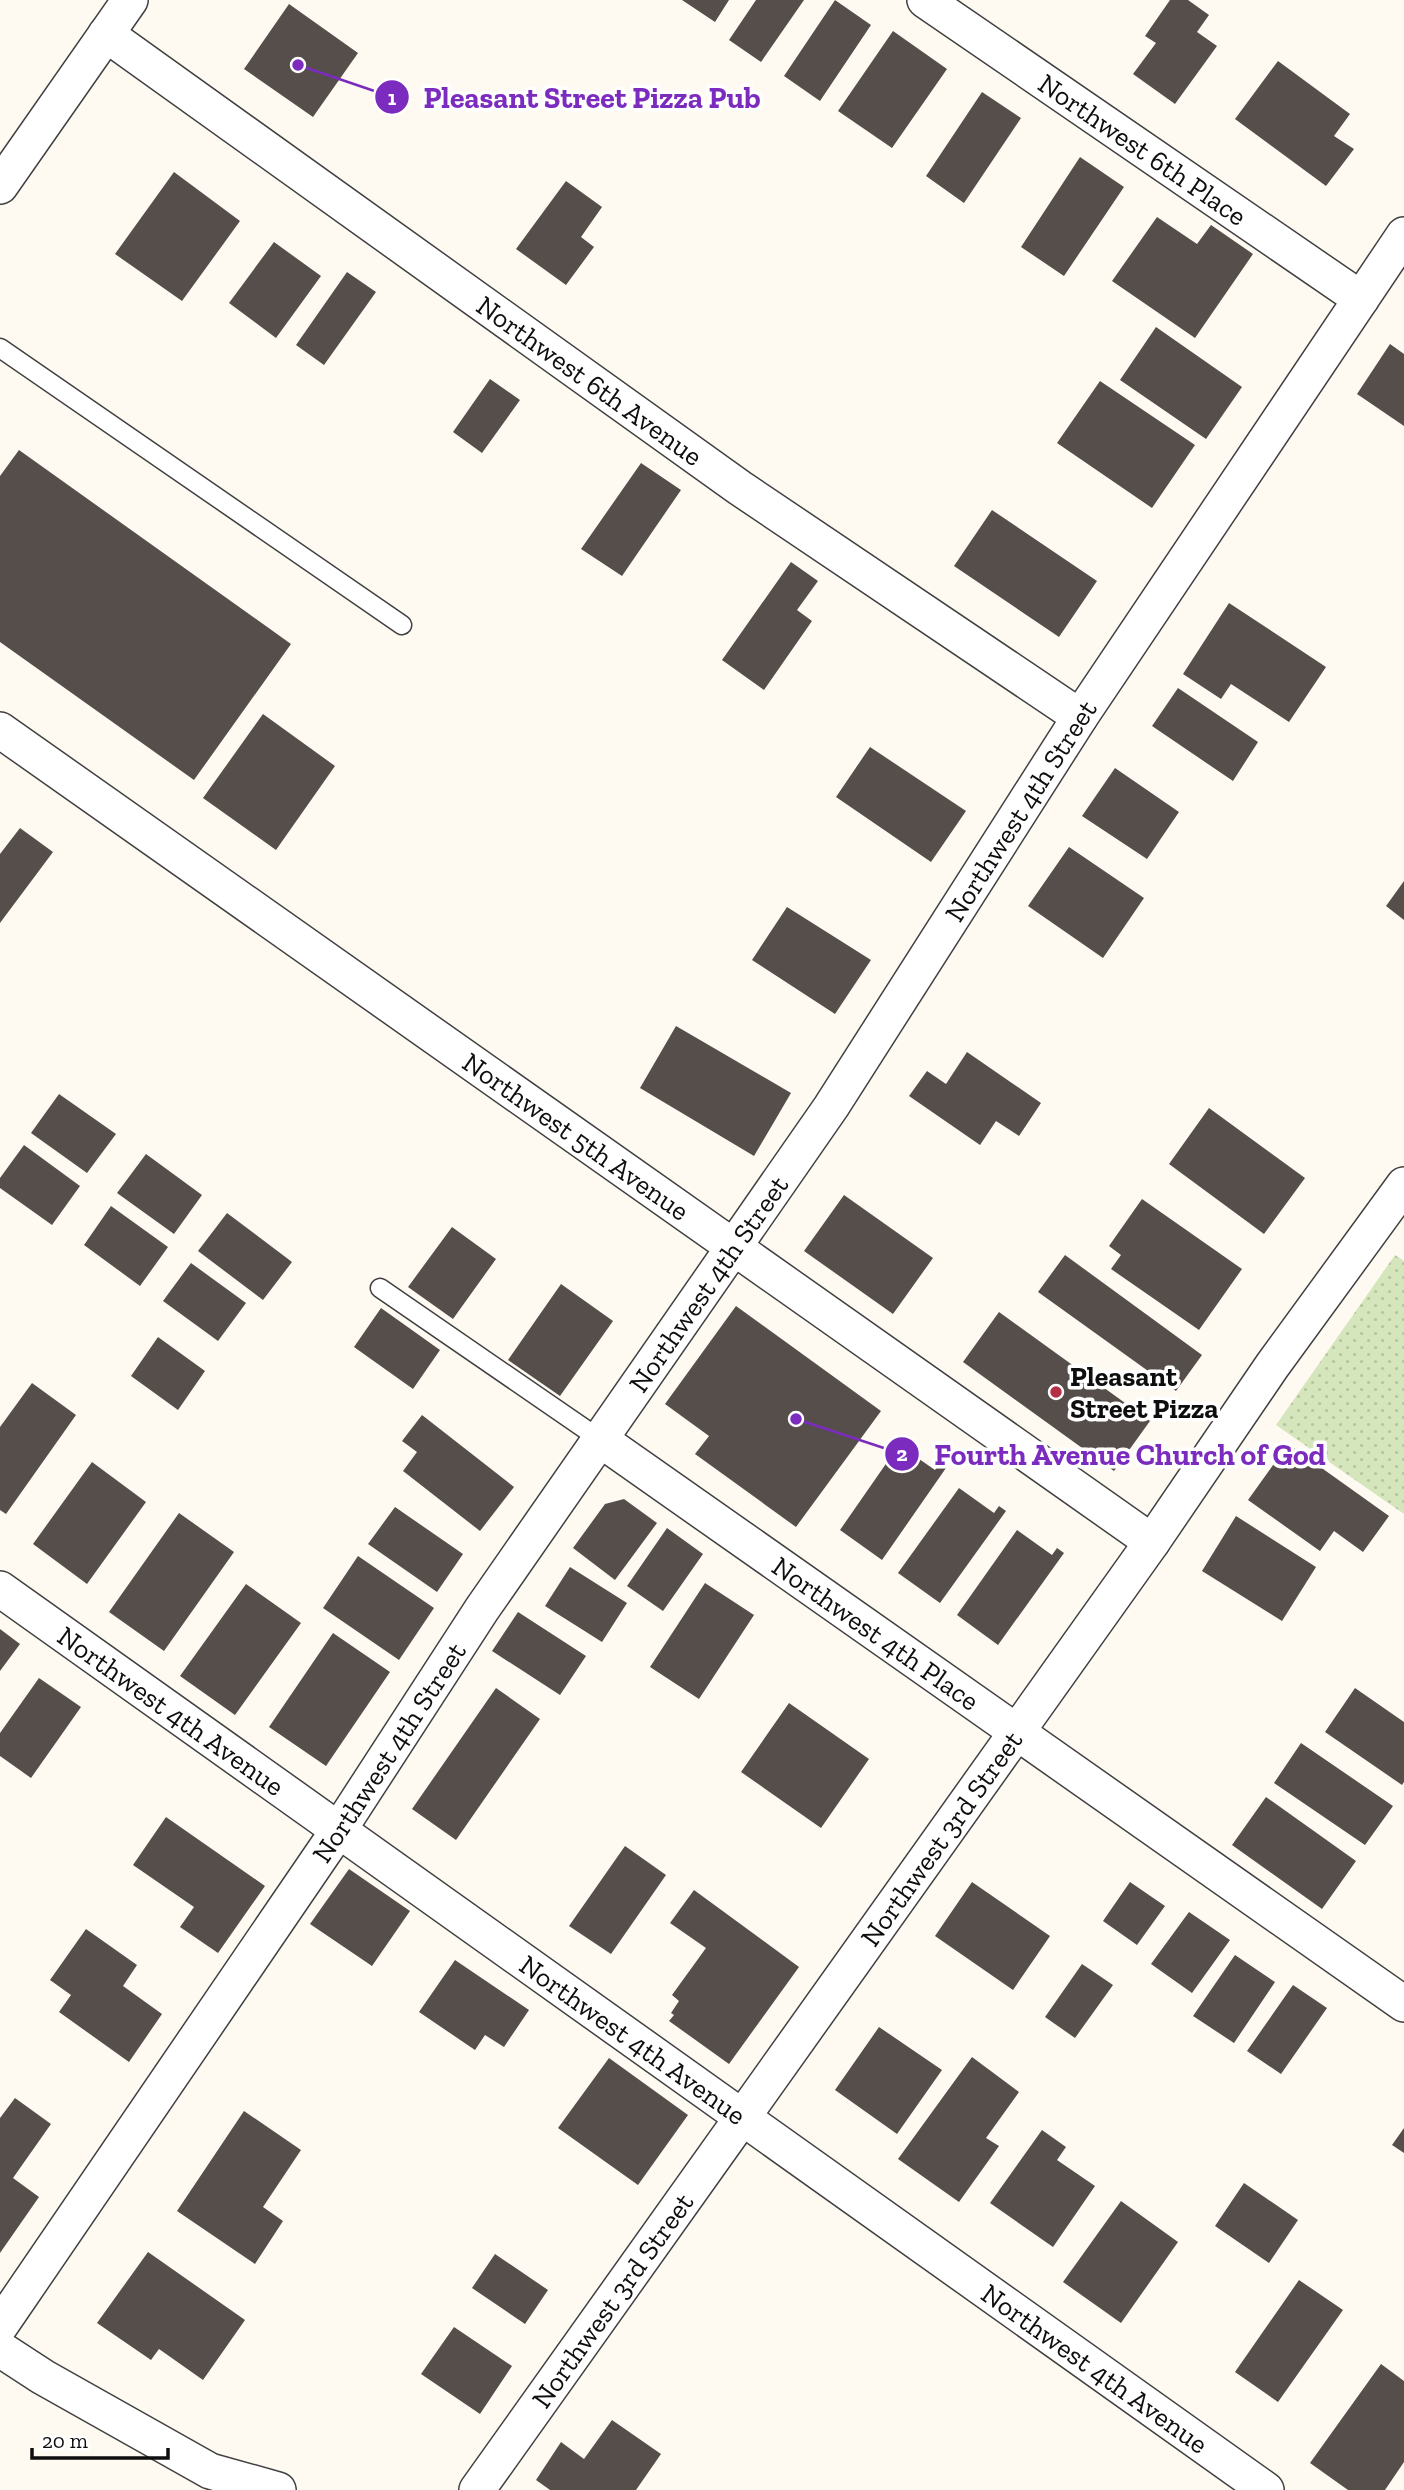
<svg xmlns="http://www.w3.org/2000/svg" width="1404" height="2490" viewBox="0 0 1404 2490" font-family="'Zilla Slab',serif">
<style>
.park{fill:url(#park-dots)}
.building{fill:#564e4b}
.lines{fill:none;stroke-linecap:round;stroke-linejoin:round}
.service-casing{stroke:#414141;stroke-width:21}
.minor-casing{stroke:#414141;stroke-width:38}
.service{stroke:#fff;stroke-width:18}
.minor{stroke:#fff;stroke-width:35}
.poi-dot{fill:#b43145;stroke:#fff;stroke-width:2.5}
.labels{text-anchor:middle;stroke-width:7;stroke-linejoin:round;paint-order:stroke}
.street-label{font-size:28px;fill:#0e0e0e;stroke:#fff}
.poi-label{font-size:28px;font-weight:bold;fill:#0e0e0e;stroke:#fff;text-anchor:start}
.leader{fill:none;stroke:#7b2cbf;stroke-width:2.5}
.callout-dot{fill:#7b2cbf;stroke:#fff;stroke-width:2.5}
.mark-label{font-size:21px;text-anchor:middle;font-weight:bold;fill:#fff}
.callout-label{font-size:30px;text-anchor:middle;font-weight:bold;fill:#7b2cbf;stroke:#fff;stroke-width:7;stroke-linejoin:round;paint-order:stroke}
</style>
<defs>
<pattern id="park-dots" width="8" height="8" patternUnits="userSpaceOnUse" patternTransform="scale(1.75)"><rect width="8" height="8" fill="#d6e6bc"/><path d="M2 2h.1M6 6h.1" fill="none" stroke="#b6c4a0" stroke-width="1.8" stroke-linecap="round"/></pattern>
</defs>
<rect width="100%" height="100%" fill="#fefaf1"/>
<path class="park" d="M1395 1255 1404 1261V1514L1276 1425Z"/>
<path class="building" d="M682 0H729L715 22Z
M756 0H804L761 62 729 40Z
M835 0 871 25 820 101 784 76Z
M1170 0H1188L1209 15 1197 32 1217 46 1175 104 1133 74 1156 43 1145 36Z
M289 4 358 53 313 117 244 69Z
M893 31 947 69 892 148 838 111Z
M1278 61 1350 114 1334 136 1354 149 1326 186 1235 119Z
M982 92 1021 118 964 203 926 176Z
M1080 157 1124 187 1064 276 1021 247Z
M174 172 240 221 182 301 115 254Z
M566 181 602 207 581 237 594 247 566 285 516 249Z
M1157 217 1197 244 1211 225 1253 254 1195 338 1112 281Z
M274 242 321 276 276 338 229 303Z
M347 272 376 292 324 365 296 345Z
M1156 327 1242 387 1206 439 1120 380Z
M1390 344 1404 354V426L1357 394Z
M490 379 520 400 482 453 453 432Z
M1100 381 1195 445 1152 508 1057 443Z
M19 450 291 644 194 780 0 642V476Z
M641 463 681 490 622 576 581 549Z
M992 510 1097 581 1059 637 954 566Z
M791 562 818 581 797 610 812 621 764 690 722 660Z
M1229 603 1326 667 1289 722 1231 684 1221 699 1183 674Z
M1178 688 1258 742 1233 781 1152 726Z
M263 714 335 766 276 850 203 798Z
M870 747 966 811 931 862 836 797Z
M1115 768 1179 812 1147 859 1082 816Z
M20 828 53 852 0 923V854Z
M1069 847 1144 898 1103 958 1028 906Z
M1404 881V920L1386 906Z
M787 907 871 960 835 1014 752 960Z
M676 1026 791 1093 754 1156 640 1088Z
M967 1052 1041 1103 1019 1136 996 1121 980 1145 909 1096 927 1071 946 1084Z
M59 1094 116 1134 87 1173 31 1133Z
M1209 1108 1305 1178 1264 1234 1169 1164Z
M24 1145 80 1186 52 1225 0 1188V1178Z
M146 1154 202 1195 174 1234 117 1193Z
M844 1195 933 1258 893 1314 804 1251Z
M1142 1199 1242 1269 1199 1330 1111 1269 1121 1255 1109 1246Z
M111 1206 168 1247 140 1286 84 1245Z
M227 1213 292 1262 263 1300 198 1251Z
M452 1227 496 1259 453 1319 408 1287Z
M1065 1255 1202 1355 1176 1391 1038 1292Z
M191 1263 246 1303 218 1341 163 1301Z
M561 1284 613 1321 560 1396 508 1360Z
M736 1306 881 1411 796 1527 695 1454 709 1436 665 1404Z
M381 1308 440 1350 413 1389 354 1347Z
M999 1312 1150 1421 1114 1471 963 1362Z
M158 1337 205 1371 178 1410 131 1376Z
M32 1383 76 1415 6 1514 0 1510V1427Z
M422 1415 514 1487 480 1531 403 1471 417 1452 402 1441Z
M1288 1444 1389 1516 1363 1552 1334 1531 1320 1551 1248 1500Z
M899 1445 935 1470 940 1463 946 1468 882 1560 840 1530Z
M92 1462 146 1502 87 1584 33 1544Z
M959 1488 994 1513 999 1506 1006 1511 940 1603 898 1573Z
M624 1499 657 1523 615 1580 573 1548 605 1504Z
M395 1507 463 1554 437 1592 368 1544Z
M179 1513 234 1552 164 1651 109 1612Z
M1236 1516 1316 1567 1282 1621 1202 1571Z
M667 1528 703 1554 663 1611 627 1586Z
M1017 1530 1052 1555 1057 1548 1064 1553 998 1645 957 1615Z
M358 1556 434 1608 399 1660 323 1608Z
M570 1567 627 1603 602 1642 545 1606Z
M705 1583 754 1615 699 1699 650 1667Z
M246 1584 301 1623 235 1715 180 1676Z
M518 1612 586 1656 560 1695 492 1651Z
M0 1629 20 1644 0 1671Z
M333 1633 390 1672 326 1766 269 1727Z
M39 1678 81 1707 31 1778 0 1756V1733Z
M496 1688 540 1719 456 1840 412 1809Z
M1355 1688 1404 1722V1782L1402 1785 1325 1732Z
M789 1703 869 1759 821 1828 741 1772Z
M1301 1743 1393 1806 1365 1845 1274 1783Z
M1266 1797 1356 1861 1322 1909 1232 1845Z
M166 1817 265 1886 218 1953 180 1927 194 1907 133 1865Z
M625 1846 666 1875 611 1954 569 1926Z
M349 1869 410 1911 372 1966 310 1924Z
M972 1882 1050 1936 1013 1990 935 1936Z
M1130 1882 1165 1906 1137 1945 1103 1921Z
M694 1890 799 1967 729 2064 669 2021 674 2015 671 2013 679 2001 672 1995 706 1948 670 1923Z
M1189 1912 1230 1940 1192 1993 1151 1964Z
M86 1929 137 1965 123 1986 162 2014 129 2062 59 2012 71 1995 50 1980Z
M1235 1955 1275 1982 1234 2043 1193 2016Z
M455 1960 529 2010 504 2047 485 2035 475 2050 419 2012Z
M1082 1964 1113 1985 1075 2038 1045 2017Z
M1293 1985 1327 2008 1281 2074 1247 2051Z
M879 2027 942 2070 897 2134 835 2090Z
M972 2057 1019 2092 986 2138 999 2146 959 2202 898 2159Z
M609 2058 688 2115 638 2185 558 2128Z
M15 2098 51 2124 13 2178 39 2197 0 2253V2118Z
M244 2111 301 2150 263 2207 283 2221 255 2264 177 2211Z
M1404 2128V2153L1392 2145Z
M1042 2130 1066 2147 1057 2160 1095 2186 1053 2247 990 2203Z
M1244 2183 1298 2220 1269 2263 1215 2226Z
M1121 2201 1178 2242 1121 2323 1063 2282Z
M148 2252 245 2320 203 2380 159 2349 151 2360 97 2323Z
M495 2254 548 2290 525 2324 472 2288Z
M1299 2280 1343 2310 1278 2402 1235 2372Z
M454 2327 512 2366 480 2414 421 2374Z
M1381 2364 1404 2381V2462L1385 2490H1348L1310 2463Z
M612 2420 661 2454 636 2490H550L536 2480 561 2442 584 2459Z"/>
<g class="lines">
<defs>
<path id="service" d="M0 348 402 625
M380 1288 601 1440"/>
<g id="minor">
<path id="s1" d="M925 0 1361 299"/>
<path id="s2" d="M106 34 740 488 1080 717"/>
<path d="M0 186 130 0"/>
<path id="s3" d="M0 730 1152 1542"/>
<path id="s4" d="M601 1440 1404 2004"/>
<path id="s5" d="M0 1589 1266 2490"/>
<path id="s6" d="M0 2326 338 1831 482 1609 831 1107 1080 717 1404 235"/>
<path d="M0 2349 43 2377 210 2471 278 2490"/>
<path id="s7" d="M477 2490 1152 1542 1272 1366 1404 1185"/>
</g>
</defs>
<use href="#service" class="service-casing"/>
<use href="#minor" class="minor-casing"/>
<use href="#service" class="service"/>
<use href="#minor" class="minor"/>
</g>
<circle class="poi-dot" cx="1056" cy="1392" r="7"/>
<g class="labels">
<g class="street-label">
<text dy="10" stroke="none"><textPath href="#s1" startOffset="264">Northwest 6th Place</textPath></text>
<text dy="10" stroke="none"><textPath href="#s2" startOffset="595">Northwest 6th Avenue</textPath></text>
<text dy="10" stroke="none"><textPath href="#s6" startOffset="1827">Northwest 4th Street</textPath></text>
<text dy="10" stroke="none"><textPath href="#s3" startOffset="705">Northwest 5th Avenue</textPath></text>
<text dy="10" stroke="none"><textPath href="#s6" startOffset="1260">Northwest 4th Street</textPath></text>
<text dy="10" stroke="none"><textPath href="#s4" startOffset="336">Northwest 4th Place</textPath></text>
<text dy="10" stroke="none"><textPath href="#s5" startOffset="210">Northwest 4th Avenue</textPath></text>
<text dy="10" stroke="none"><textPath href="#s6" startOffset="693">Northwest 4th Street</textPath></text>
<text dy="10" stroke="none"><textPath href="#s7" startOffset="800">Northwest 3rd Street</textPath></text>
<text dy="10" stroke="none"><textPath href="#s5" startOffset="777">Northwest 4th Avenue</textPath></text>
<text dy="10" stroke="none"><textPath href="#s7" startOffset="233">Northwest 3rd Street</textPath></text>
<text dy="10" stroke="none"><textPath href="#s5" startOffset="1344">Northwest 4th Avenue</textPath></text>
</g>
<g class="poi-label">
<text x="1070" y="1386">Pleasant<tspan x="1070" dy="32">Street Pizza</tspan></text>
</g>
</g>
<path class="leader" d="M298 65L392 97M796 1419L902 1454"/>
<g class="callout-dot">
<circle cx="298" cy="65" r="7"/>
<circle cx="796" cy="1419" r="7"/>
<circle cx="392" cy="97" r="18"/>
<circle cx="902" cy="1454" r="18"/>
</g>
<g class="mark-label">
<text x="392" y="105">1</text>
<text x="902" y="1461">2</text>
</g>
<g class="callout-label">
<text x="592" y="108">Pleasant Street Pizza Pub</text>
<text x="1130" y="1465">Fourth Avenue Church of God</text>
</g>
<path d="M32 2448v10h136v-10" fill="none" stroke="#0e0e0e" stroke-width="3.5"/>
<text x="42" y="2448" font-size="21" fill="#0e0e0e" stroke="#ffffff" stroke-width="5" paint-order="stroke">20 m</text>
</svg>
